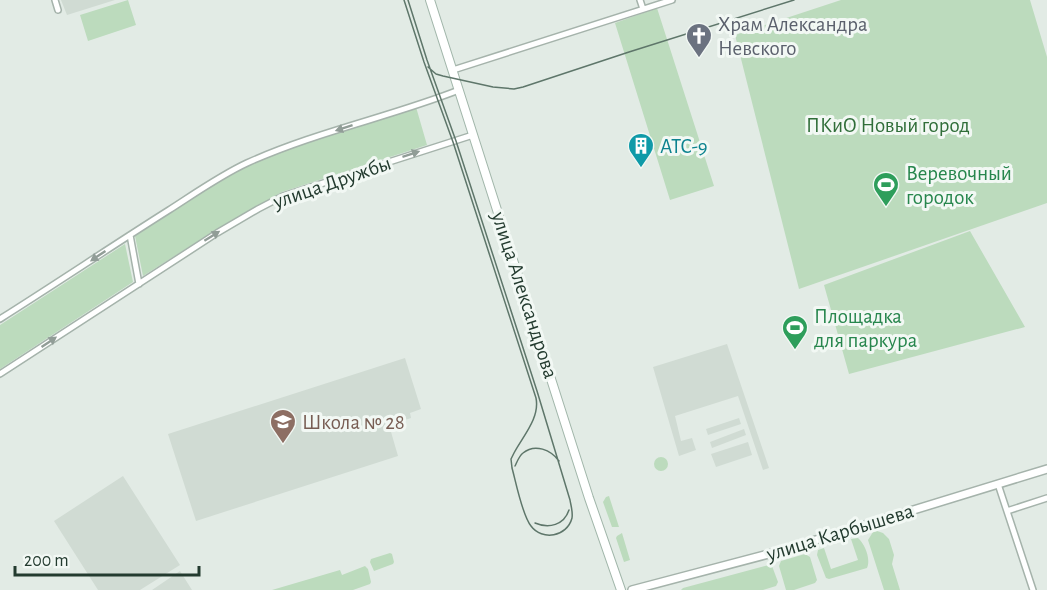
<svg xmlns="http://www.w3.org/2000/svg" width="1047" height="590" viewBox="0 0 1047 590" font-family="'Alegreya Sans',sans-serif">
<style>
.built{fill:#d0dbd3}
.green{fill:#bcdbbd}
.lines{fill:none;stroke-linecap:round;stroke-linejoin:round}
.minor-casing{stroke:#a5b3ab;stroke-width:8}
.tertiary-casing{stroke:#a5b3ab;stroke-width:10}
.secondary-casing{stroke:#a1b6aa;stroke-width:10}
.minor{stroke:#fff;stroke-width:5}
.tertiary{stroke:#fff;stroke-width:7}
.secondary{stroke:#fff;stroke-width:8}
.tram{stroke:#5e766a;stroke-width:1.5}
.oneway{fill:#919d97}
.labels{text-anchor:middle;stroke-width:6;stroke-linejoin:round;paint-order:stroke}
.worship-label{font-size:21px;fill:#5b616d;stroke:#f2f8f4;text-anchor:start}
.park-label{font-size:21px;fill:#306e39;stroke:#f2f8f4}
.culture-label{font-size:21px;fill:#0d838f;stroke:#f2f8f4;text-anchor:start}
.leisure-label{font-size:21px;fill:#27864d;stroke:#f2f8f4;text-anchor:start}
.street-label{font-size:21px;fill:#233b2f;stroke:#f2f8f4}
.education-label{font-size:21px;fill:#785e54;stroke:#f2f8f4;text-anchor:start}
</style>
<rect width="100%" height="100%" fill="#e2ebe5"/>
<path class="built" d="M61 0H115L67 15Z
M727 344 769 468 763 470 738 396 675 416 681 441 692 438 696 450 679 456 653 367Z
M405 358 421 409 410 413 411 418 389 425 398 456 196 521 168 434Z
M739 418 741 424 708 435 706 429Z
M744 429 746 435 712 448 710 442Z
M748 442 752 455 716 467 711 454Z
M123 476 180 565 140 590H98L54 521Z
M180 571 192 590H152Z"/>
<path class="green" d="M128 0 136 25 88 41 80 15Z
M841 0H1030L1047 57V203L799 289 735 35Z
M657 8 714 186 670 200 615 23Z
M416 107 427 145 282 192 222 226 143 276 135 236 212 186 246 167 281 152Z
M970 231 1025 327 849 374 824 285Z
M125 244 133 282 0 369V325Z
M654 464a7 7 0 1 1 14 0a7 7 0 1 1-14 0Z
M609 496 619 527H612L603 502 606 497Z
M877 531 883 533 889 539 894 555 892 564 900 590H884L868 540 873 532Z
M622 533 630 560 624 562 616 538 617 536Z
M858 538C865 544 871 559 867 568L829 579 826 578 817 555 818 550 824 548 831 569 858 560 851 539Z
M390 553 392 554 394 562 393 564 374 571 370 562 371 559Z
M805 554 810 557 817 580 815 583 794 590H786L779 566 781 561Z
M769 565 772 566 778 582 776 586 763 590H681L683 588Z
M365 566 368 569 371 582 370 584 353 590H272L340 570 342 575Z"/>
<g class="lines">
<defs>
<path id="minor" d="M55 0 58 10
M640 0 643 9
M453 70 672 0
M130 235 139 284
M0 319C57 283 112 246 169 210 194 194 221 175 247 163 315 132 390 117 459 90
M0 374 217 233 258 209 283 196 473 135
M998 484 1033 590
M1007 511 1047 498"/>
<path id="tertiary" d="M632 590 780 551 1047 469"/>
<path id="secondary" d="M430 0 589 498 621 590"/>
</defs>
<use href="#minor" class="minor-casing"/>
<use href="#tertiary" class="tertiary-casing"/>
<use href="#secondary" class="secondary-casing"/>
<use href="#minor" class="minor"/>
<use href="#tertiary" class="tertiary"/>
<use href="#secondary" class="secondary"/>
<path class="tram" d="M404 0 424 62 453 142 536 398C540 418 523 436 514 453L511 459 512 468C516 482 522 515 531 526 542 541 567 537 572 518 573 512 571 506 570 500L537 391 456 141 427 60 408 0
M428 67 436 74 443 76 493 87 514 89 523 87 629 52 794 0
M515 466C517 462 519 456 523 453 535 443 551 450 559 461
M535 523C549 529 564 525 569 510"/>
</g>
<defs><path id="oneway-solid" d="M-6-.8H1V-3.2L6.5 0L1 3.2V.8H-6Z" transform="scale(1.5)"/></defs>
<g class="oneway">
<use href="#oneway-solid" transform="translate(344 128) rotate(162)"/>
<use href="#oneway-solid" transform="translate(411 154) rotate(-18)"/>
<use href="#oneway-solid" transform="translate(212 236) rotate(-32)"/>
<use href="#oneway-solid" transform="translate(98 256) rotate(146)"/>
<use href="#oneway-solid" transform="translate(49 342) rotate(-34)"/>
</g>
<defs>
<symbol id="church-pin" viewBox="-11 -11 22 30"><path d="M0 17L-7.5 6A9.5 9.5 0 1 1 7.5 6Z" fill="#6b7280" stroke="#f2f8f4"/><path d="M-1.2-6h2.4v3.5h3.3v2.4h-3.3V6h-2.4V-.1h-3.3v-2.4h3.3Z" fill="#fff"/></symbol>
<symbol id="building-pin" viewBox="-11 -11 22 30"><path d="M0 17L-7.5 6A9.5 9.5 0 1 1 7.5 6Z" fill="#0f9aa8" stroke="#f2f8f4"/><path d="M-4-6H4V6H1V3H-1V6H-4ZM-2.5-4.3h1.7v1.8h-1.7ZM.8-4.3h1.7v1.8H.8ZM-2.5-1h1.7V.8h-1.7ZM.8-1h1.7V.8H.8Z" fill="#fff"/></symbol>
<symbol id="stadium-pin" viewBox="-11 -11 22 30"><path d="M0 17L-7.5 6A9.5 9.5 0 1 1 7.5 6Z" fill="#2e9e5b" stroke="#f2f8f4"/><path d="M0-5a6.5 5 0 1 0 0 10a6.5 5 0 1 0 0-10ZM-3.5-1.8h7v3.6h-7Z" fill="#fff"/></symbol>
<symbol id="school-pin" viewBox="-11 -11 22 30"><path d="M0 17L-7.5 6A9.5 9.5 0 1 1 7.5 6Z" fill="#8d6e63" stroke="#f2f8f4"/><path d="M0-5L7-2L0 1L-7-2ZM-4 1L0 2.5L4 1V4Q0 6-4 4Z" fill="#fff"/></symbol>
</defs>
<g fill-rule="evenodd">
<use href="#church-pin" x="684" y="21" width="30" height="40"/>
<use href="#building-pin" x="626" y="131" width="30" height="40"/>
<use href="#stadium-pin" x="871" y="170" width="30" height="40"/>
<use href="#stadium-pin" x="780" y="313" width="30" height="40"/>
<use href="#school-pin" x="268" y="407" width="30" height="40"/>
</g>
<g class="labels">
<g class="worship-label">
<text x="718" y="31">Храм Александра<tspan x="718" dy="24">Невского</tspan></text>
</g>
<g class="park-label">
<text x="888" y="132">ПКиО Новый город</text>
</g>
<g class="culture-label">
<text x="660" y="153">АТС-9</text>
</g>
<g class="leisure-label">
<text x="906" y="180">Веревочный<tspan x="906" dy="24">городок</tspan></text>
<text x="814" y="323">Площадка<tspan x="814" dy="24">для паркура</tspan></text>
</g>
<g class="street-label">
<text transform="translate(332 182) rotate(-19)" y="7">улица Дружбы</text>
<text transform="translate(525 295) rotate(72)" y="7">улица Александрова</text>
<text transform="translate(840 532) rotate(-17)" y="7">улица Карбышева</text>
</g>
<g class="education-label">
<text x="302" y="429">Школа № 28</text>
</g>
</g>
<path d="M15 566v9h184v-9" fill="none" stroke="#233b2f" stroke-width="3"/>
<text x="24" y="566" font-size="18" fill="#233b2f" stroke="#f2f8f4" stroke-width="4.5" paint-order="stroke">200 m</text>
</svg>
